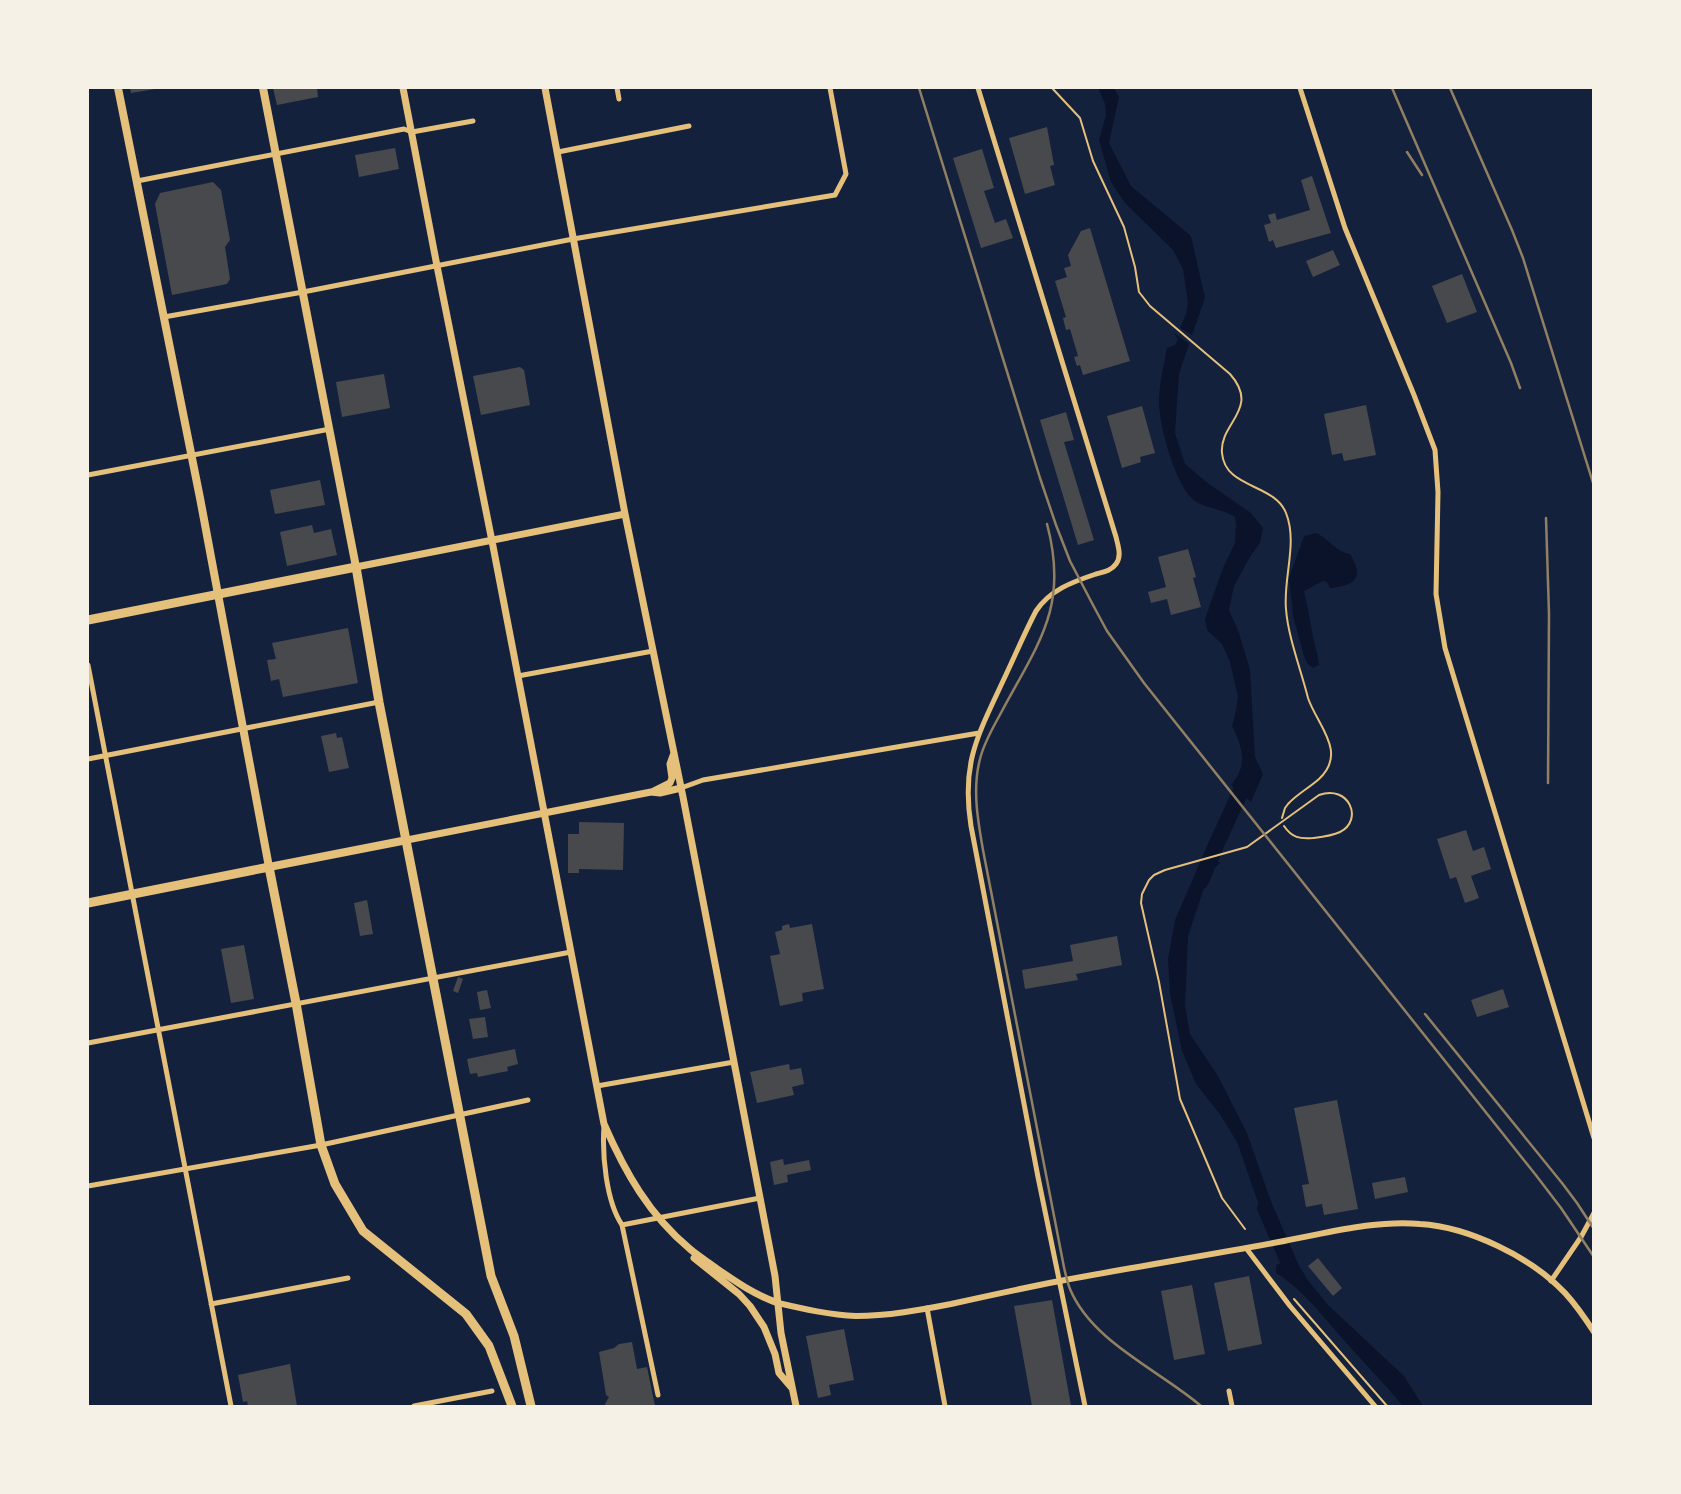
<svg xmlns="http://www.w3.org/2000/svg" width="1681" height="1494" viewBox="0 0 1681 1494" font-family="'Work Sans',sans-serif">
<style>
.water{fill:#0b132b}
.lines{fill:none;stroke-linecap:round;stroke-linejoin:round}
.river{stroke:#0b132b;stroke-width:16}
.building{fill:#48494c}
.path{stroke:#e5c07b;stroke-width:2}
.minor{stroke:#e5c07b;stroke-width:5}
.tertiary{stroke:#e5c07b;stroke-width:6}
.secondary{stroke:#e5c07b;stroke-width:7}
.primary{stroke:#e5c07b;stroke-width:8}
.trunk{stroke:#e5c07b;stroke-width:9}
.rail{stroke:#918062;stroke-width:2.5}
</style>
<rect width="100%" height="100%" fill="#14213d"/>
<path class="water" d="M1098 88H1114L1119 97 1109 143 1131 186 1191 236 1205 298 1192 335 1180 328 1186 314 1188 302 1183 269 1173 250 1125 203 1111 182 1099 140 1106 115 1105 104Z
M1174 333 1189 344 1179 374 1175 433 1185 464 1209 484 1251 513 1263 528 1260 543 1250 557 1234 586 1229 610 1239 633 1250 670 1255 757 1263 774 1251 802 1231 785C1248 766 1243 748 1232 726L1235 715 1238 698 1235 684 1230 662 1222 644 1207 630 1205 619 1223 568 1235 543 1236 526 1235 517C1223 509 1207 509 1195 501 1175 487 1157 420 1159 396 1160 380 1164 364 1167 348L1175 345 1178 339Z
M1316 533C1328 538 1336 552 1350 554 1365 579 1355 585 1330 588L1327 582 1323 581 1304 591C1308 607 1310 621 1313 637 1315 646 1318 655 1319 665L1313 668 1307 663 1304 656 1293 616 1289 578 1304 536Z
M1221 862 1209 873 1188 936 1185 1006 1190 1034 1218 1076 1247 1133 1273 1207 1278 1226 1267 1228 1237 1142 1219 1113 1196 1084 1182 1051 1170 994 1168 959 1175 920 1200 863Z
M1292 1259 1294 1263 1328 1305 1404 1376 1423 1406H1403C1384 1383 1362 1361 1342 1338 1324 1317 1300 1287 1276 1273V1265Z"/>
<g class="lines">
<path class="river" d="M1201 881 1216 845 1247 778V774
M1265 1208 1293 1272 1298 1279"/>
</g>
<path class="building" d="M130 88H155V89L131 93Z
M273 88H317L318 97 277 105Z
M1047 127 1054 165 1050 166 1055 185 1025 194 1009 138Z
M395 148 399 169 359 177 355 155Z
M982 149 994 188 984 191 995 223 1006 219 1013 238 981 248 953 158Z
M1312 176 1331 233 1276 248 1273 240 1269 242 1264 225 1271 223 1268 215 1275 213 1277 220 1310 210 1301 180Z
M213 182 221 190 230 240 225 247 230 279 227 284 172 295 155 204 160 193Z
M1090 228 1130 361 1083 375 1080 365 1077 366 1074 357 1078 356 1070 329 1066 330 1063 318 1066 317 1055 281 1067 277 1064 268 1071 266 1068 255 1081 231Z
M1333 250 1340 265 1313 277 1306 261Z
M1462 274 1477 312 1447 323 1432 286Z
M520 367 524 370 530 405 481 415 473 376Z
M384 374 390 408 342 417 336 382Z
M1366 405 1376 455 1344 461 1342 453 1332 455 1324 414Z
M1142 406 1155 453 1140 457 1141 462 1122 468 1107 416Z
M1066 412 1074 440 1064 442 1094 540 1078 545 1040 420Z
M320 480 325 505 275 514 270 490Z
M312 525 314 533 331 529 337 555 287 566 280 532Z
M1188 549 1196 577 1193 578 1201 607 1171 615 1167 599 1151 603 1148 592 1166 587 1158 557Z
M348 628 358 683 283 697 279 679 271 681 267 660 276 659 272 643Z
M336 733 337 738 342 737 349 768 329 772 321 736Z
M579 822 624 823 623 870 579 869V873H568V834H579Z
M1466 830 1473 851 1484 847 1491 869 1471 876 1479 898 1465 903 1456 877 1450 879 1437 839Z
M367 900 373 934 360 936 354 903Z
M789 924 790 928 812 924 824 989 802 993 803 1001 780 1006 770 956 780 954 775 932 782 930V926Z
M1117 936 1122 965 1076 974 1078 980 1025 989 1022 970 1073 961 1070 945Z
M244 945 254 999 231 1003 221 949Z
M458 977 463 979 458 993 453 991Z
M1503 989 1509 1007 1477 1017 1471 1000Z
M487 990 491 1008 480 1010 477 992Z
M485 1017 488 1037 473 1039 469 1019Z
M515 1049 518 1064 507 1067 508 1071 478 1077 477 1073 470 1074 467 1059Z
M789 1064 790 1070 801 1068 804 1084 792 1087 794 1095 757 1103 750 1072Z
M1337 1100 1358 1209 1324 1215 1322 1204 1306 1207 1302 1185 1309 1184 1294 1108Z
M783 1159 784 1165 809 1160 811 1170 787 1175 788 1182 774 1185 770 1162Z
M1405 1177 1408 1192 1375 1199 1372 1183Z
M1318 1258 1342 1288 1333 1296 1308 1266Z
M1249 1276 1262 1344 1228 1351 1214 1283Z
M1192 1285 1205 1354 1174 1360 1161 1291Z
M1052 1300 1071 1406H1032L1014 1306Z
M844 1329 854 1380 829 1385 831 1395 818 1398 806 1336Z
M632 1342 637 1369 647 1367 655 1406H606L605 1404 609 1397 606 1395 599 1352 614 1348 619 1344Z
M290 1364 297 1406H248L247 1401 243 1402 238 1375Z"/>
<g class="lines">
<path class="path" d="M1052 88 1080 118 1093 161 1124 227 1135 267 1139 292 1150 306 1230 374C1261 409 1219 423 1222 453 1225 489 1274 483 1286 513 1298 543 1283 578 1286 609 1288 637 1301 670 1308 698 1317 725 1348 752 1319 779 1309 788 1297 794 1288 804L1285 808 1282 818
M1245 1229 1222 1198 1180 1099 1159 982 1141 903 1142 894 1149 880 1154 875 1165 870 1247 847 1319 795C1349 784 1364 820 1340 832 1332 836 1322 837 1313 838 1300 839 1292 838 1284 826
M1294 1299 1387 1406"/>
<path class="minor" d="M617 88 619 99
M978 88 1116 537C1118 546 1122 556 1116 564 1111 571 1103 572 1096 574 1072 582 1050 590 1036 611 1024 634 1014 658 1003 681 978 735 961 763 971 826L1038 1177 1085 1406
M1300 88 1345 228 1414 395 1435 450 1438 492 1436 594 1445 648 1594 1138
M558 152 689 126
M137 181 404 129 412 132 473 121
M164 317 303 292 573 239 835 195 846 174 830 88
M88 475 330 429
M88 665 231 1406
M518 676 653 651
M88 759 379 702
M681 788 703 780 979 733
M88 1043 571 952
M597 1086 734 1062
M604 1126C602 1155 606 1201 622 1225L658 1395
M88 1186 321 1145 528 1100
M622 1225 760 1198
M1246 1248 1290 1306 1375 1406
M1551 1281 1581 1237 1594 1213
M211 1304 348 1278
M927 1308 945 1406
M1229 1391 1232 1406
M414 1406 492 1391"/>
<path class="tertiary" d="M778 1303C804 1309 830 1315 856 1316 888 1316 920 1310 951 1304 987 1296 1023 1288 1060 1281 1134 1267 1209 1255 1284 1241 1328 1233 1374 1220 1420 1224 1469 1227 1531 1257 1565 1293 1576 1305 1585 1318 1594 1332"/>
<path class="secondary" d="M403 88 437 266 492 541 604 1124C625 1172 649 1215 690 1249 698 1256 708 1262 716 1268 736 1282 755 1295 778 1303
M545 88 625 514 683 797 734 1062 775 1276 781 1333 796 1406
M356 567 625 514
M652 792 670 783 672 778 670 764 674 753
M407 840 651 792 660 793 681 788
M694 1258 739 1294 750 1306 764 1327 775 1354 779 1373 791 1387"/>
<path class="primary" d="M118 88 200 498 269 867 407 840
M263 88 356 567"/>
<path class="trunk" d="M88 620 356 567 379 702 491 1276 514 1336 531 1406
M88 903 269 867 296 1003 321 1145 335 1184 363 1231 466 1314 489 1346 512 1406"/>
<path class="rail" d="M919 88 1040 478 1056 525 1070 561 1093 605 1107 631 1144 683 1535 1174 1561 1208 1594 1257
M1392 88 1511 363 1520 388
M1450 88 1512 230 1523 258 1594 486
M1407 152 1422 175
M1546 518 1549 614 1548 783
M1047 524C1069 606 1039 642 1002 711 994 726 984 742 980 759 972 789 978 821 983 850L1062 1257C1064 1268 1066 1279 1070 1289 1092 1342 1159 1370 1201 1406
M1425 1014 1562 1183 1577 1203 1594 1229"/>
</g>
<rect width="1681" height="1494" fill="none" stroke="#f6f1e7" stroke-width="178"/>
</svg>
